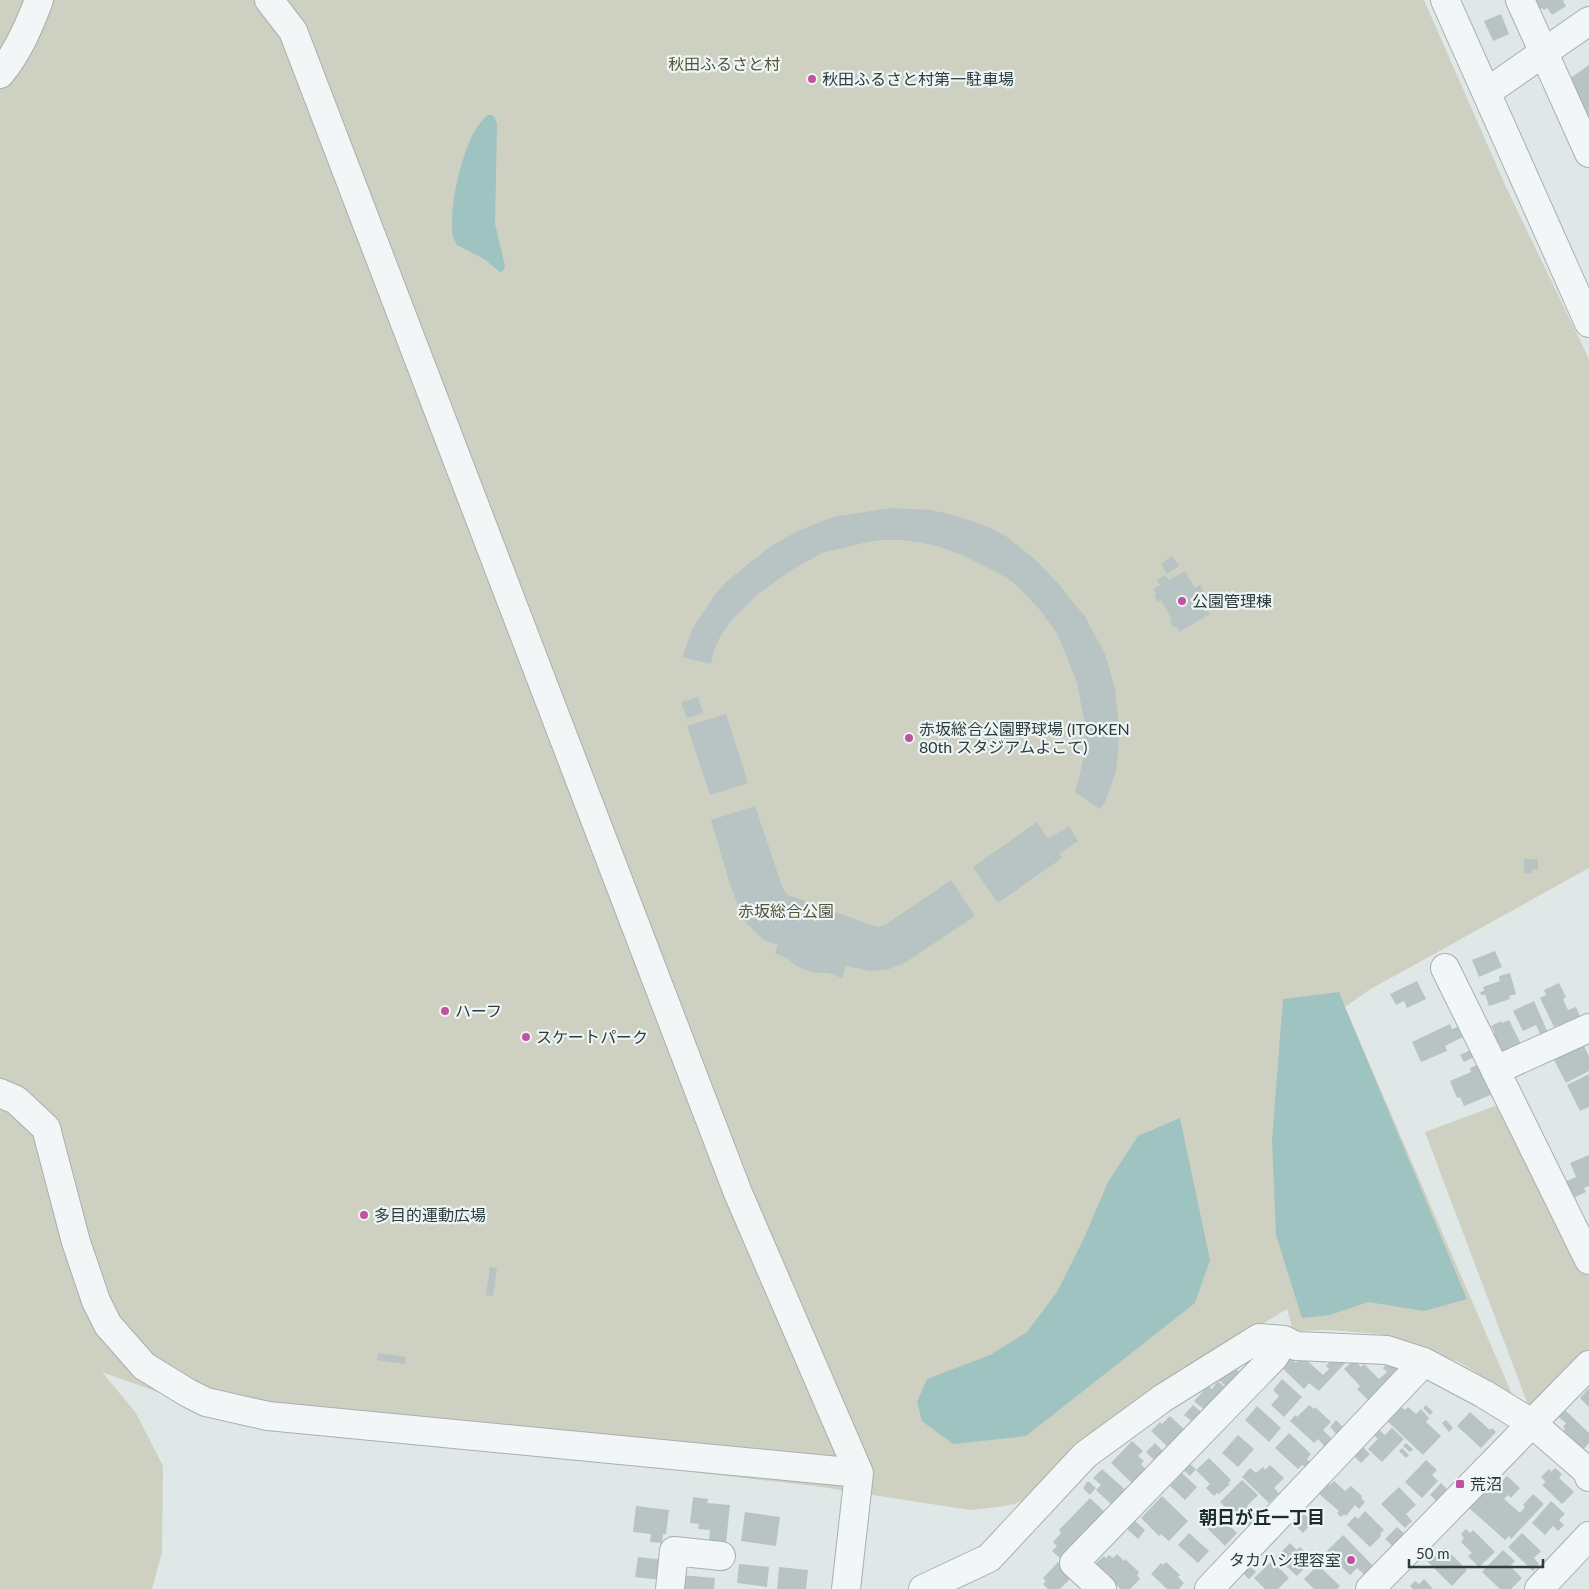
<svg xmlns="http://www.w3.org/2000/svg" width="1589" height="1589" viewBox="0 0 1589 1589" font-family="Lato,'Noto Sans JP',sans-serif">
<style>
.green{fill:#ced0c2}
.water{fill:#9fc3c1}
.building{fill:#b8c3c3}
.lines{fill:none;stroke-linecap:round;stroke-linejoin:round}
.minor-casing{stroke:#a6b0b1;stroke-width:30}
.minor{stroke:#f2f6f6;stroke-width:28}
.poi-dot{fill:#bf52a1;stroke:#eff5f5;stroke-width:2}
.labels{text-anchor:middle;stroke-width:4.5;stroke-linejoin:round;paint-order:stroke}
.park-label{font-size:16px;fill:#505739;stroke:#eff5f5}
.poi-label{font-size:16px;fill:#2a3c3d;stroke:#eff5f5;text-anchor:start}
.neighbourhood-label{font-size:18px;font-weight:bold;fill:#1c2c2e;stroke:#eff5f5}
</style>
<rect width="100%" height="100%" fill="#e0e7e7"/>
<path class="green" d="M0 0H1424L1506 187 1589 359V868L1369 990 1345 1007 1512 1394 1459 1362 1379 1334 1330 1330 1293 1331 1287 1309 1138 1399 1054 1467 1032 1494 1015 1504 999 1507 970 1510 815 1486 233 1419 102 1372 136 1413 163 1466 162 1552 152 1589H0Z
M1500 1104 1589 1276V1350L1530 1410 1425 1132Z"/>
<path class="water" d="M488 115H492L495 118 497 123 495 224 505 266 503 271 500 272 484 259 457 245C455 241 452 236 452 231 450 203 464 132 488 115Z
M1339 992 1345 1007 1467 1299 1424 1311 1368 1302 1330 1315 1302 1318 1276 1235 1272 1140 1283 999Z
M1180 1118 1210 1260 1195 1303 1026 1436 953 1444 922 1421 917 1402 927 1379 990 1355 1027 1332 1057 1292 1084 1238 1108 1182 1138 1136Z"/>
<path class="building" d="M1533 0H1564L1563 1 1566 6 1552 15 1547 8 1544 10 1542 8 1535 13Z
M1501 14 1509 34 1493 41 1484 21Z
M1589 65V117L1578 102 1581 100 1569 83V79Z
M891 508 930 510 954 515 991 528 1007 537 1038 562 1061 587 1070 599 1084 615 1105 654 1115 689 1119 727 1118 753 1116 771 1105 802 1100 809 1075 792 1078 783 1084 755 1085 724 1077 683 1058 635 1040 610 1013 582 1000 574 962 555 940 547 923 543 903 540H881L863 543 822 553 790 571 758 594 731 621 720 637 714 651 711 664 682 657 693 628 714 596 726 582 771 546 798 531 833 517Z
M1172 556 1179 566 1167 574 1161 564Z
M1185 571 1195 588 1200 585 1204 592 1199 595 1210 614 1179 632 1176 626 1173 627 1170 621 1172 620 1161 600 1158 602 1154 595 1156 594 1153 589 1160 585 1157 580 1165 575 1169 580Z
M698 697 703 713 687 718 681 702Z
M726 714 748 783 710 795 687 726Z
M755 806 783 889 788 895 877 927 885 925 951 880 975 916 906 962 889 969 871 971 846 966 842 978 828 973H815L798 967 788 959 775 953 778 945 764 940 743 920 729 881 711 820Z
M1037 822 1048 839 1069 826 1078 841 1059 854 1062 858 998 903 973 867Z
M1524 859H1538V870L1532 869V873H1524Z
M1495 951 1502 967 1479 977 1472 960Z
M1510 973 1516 994 1509 996 1510 999 1489 1006 1485 994 1482 996 1480 992 1484 991 1483 987 1500 981 1499 976Z
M1417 981 1426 999 1407 1008 1404 1001 1396 1005 1390 994Z
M1559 983 1566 997 1563 999 1568 1010 1576 1007 1581 1019 1561 1031 1558 1025 1554 1027 1540 998 1546 995 1544 990Z
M1534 1001 1548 1033 1541 1036 1536 1025 1523 1031 1513 1011Z
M1509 1020 1521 1044 1506 1057 1499 1044 1496 1045 1491 1035 1495 1033 1491 1026 1501 1021 1502 1023Z
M1450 1024 1452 1029 1458 1027 1463 1037 1445 1046 1447 1051 1421 1062 1412 1042Z
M1583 1044 1589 1056V1071L1566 1083 1553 1058Z
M1472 1049 1476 1056 1464 1062 1460 1055Z
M1480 1064 1493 1094 1464 1106 1460 1097 1457 1098 1450 1081 1471 1072 1470 1068Z
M1589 1074V1107L1580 1111 1567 1085Z
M1589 1155V1186L1584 1188 1586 1192 1571 1199 1564 1182 1576 1177 1570 1163Z
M490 1267 497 1268 493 1296 486 1295Z
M378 1353 406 1357 405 1364 377 1360Z
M1337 1354 1346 1362 1319 1391 1309 1383 1304 1389 1279 1365 1288 1355 1296 1363 1302 1356 1323 1375 1329 1369 1326 1366Z
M1354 1360 1361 1367 1364 1364 1379 1379 1387 1372 1383 1368 1391 1360 1402 1372 1370 1402 1357 1389 1360 1386 1344 1369Z
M1236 1369 1243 1376 1229 1389 1219 1380Z
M1282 1379 1302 1397 1284 1417 1271 1405 1279 1396 1273 1390Z
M1218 1381 1228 1390 1208 1413 1194 1401 1208 1386 1212 1389Z
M1589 1388V1407L1580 1398Z
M1398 1404 1405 1410 1408 1407 1416 1414 1421 1409 1429 1418 1426 1422 1441 1436 1423 1455 1384 1418Z
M1193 1405 1205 1415 1197 1425 1184 1415Z
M1309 1405 1314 1409 1315 1407 1331 1422 1323 1430 1334 1441 1327 1449 1318 1439 1314 1443 1290 1421 1295 1415 1297 1417Z
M1426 1405 1433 1412 1430 1415 1423 1408Z
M1257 1406 1281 1428 1269 1442 1245 1420Z
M1564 1409 1589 1433V1443L1582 1451 1562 1432 1565 1429 1563 1427 1566 1423 1557 1416Z
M1470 1412 1490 1430 1492 1428 1496 1432 1481 1448 1457 1426Z
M1170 1416 1187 1432 1170 1449 1151 1431 1160 1422 1162 1424Z
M1336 1420 1346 1430 1339 1437 1330 1427Z
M1446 1420 1453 1428 1449 1432 1442 1423Z
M1392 1428 1404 1439 1382 1462 1368 1449 1378 1439 1373 1434 1378 1429 1385 1435Z
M1289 1433 1311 1454 1307 1459 1310 1462 1305 1467 1302 1465 1298 1469 1275 1448Z
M1238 1435 1254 1449 1238 1467 1222 1453Z
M1132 1441 1143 1451 1138 1456 1144 1461 1141 1464 1146 1470 1135 1486 1111 1463Z
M1155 1443 1164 1452 1155 1461 1146 1452Z
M1406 1443 1413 1449 1410 1452 1403 1446Z
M1360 1444 1370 1454 1361 1463 1351 1453Z
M1402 1448 1409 1455 1406 1458 1399 1451Z
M1209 1458 1231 1480 1228 1483 1230 1484 1219 1494 1217 1493 1214 1496 1206 1488 1210 1484 1196 1470Z
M1426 1460 1437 1470 1432 1475 1438 1481 1422 1498 1405 1482Z
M1187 1462 1196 1469 1190 1476 1181 1468Z
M1270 1465 1284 1478 1274 1488 1279 1493 1269 1503 1242 1477 1250 1468 1256 1473 1263 1467 1265 1470Z
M1555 1468 1562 1474 1559 1478 1574 1492 1562 1504 1542 1485 1546 1482 1541 1477 1549 1469 1551 1472Z
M1102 1469 1129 1493 1112 1505 1096 1490 1101 1485 1093 1478Z
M1182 1473 1197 1487 1185 1500 1170 1486Z
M1507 1476 1520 1488 1511 1498 1508 1495 1504 1499 1520 1513 1525 1507 1523 1505 1533 1494 1544 1504 1511 1539 1509 1536 1505 1540 1468 1507 1491 1482 1493 1485 1498 1480 1500 1483Z
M1242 1480 1258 1495 1247 1506 1258 1518 1249 1527 1242 1520 1240 1522 1220 1502Z
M1088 1481 1096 1488 1090 1495 1083 1488Z
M1334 1481 1345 1491 1351 1486 1362 1496 1361 1498 1365 1502 1359 1509 1355 1505 1346 1516 1344 1514 1341 1517 1337 1513 1339 1511 1318 1493 1327 1483 1330 1485Z
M1441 1483 1450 1492 1439 1503 1430 1495Z
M1399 1487 1416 1505 1406 1514 1412 1521 1405 1528 1381 1504Z
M1162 1496 1188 1521 1169 1541 1161 1534 1159 1536 1141 1518Z
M693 1497 708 1499 707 1503 730 1505 726 1543 709 1541 710 1530 698 1529 699 1524 690 1523Z
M1090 1498 1109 1516 1062 1560 1052 1551 1057 1546 1053 1542 1061 1533 1059 1530Z
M1551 1501 1565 1514 1559 1520 1564 1525 1558 1531 1553 1526 1545 1535 1532 1523Z
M636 1506 669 1510 666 1534H663L662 1543 650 1542 651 1534 633 1532Z
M1300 1510 1313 1522 1303 1533 1290 1520Z
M1215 1511 1237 1533 1225 1546 1203 1524Z
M1365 1511 1384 1530 1380 1534 1381 1536 1370 1547 1347 1525 1355 1516 1358 1519Z
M745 1512 780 1517 776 1546 741 1541Z
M1134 1520 1145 1530 1138 1539 1126 1528Z
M1397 1527 1407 1536 1396 1549 1385 1539Z
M1466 1529 1470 1533 1473 1530 1495 1552 1479 1567 1468 1556 1472 1553 1461 1542 1464 1538 1461 1534Z
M1189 1533 1209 1551 1198 1563 1178 1545Z
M1522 1533 1541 1551 1534 1558 1539 1564 1533 1571 1508 1547Z
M1343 1535 1375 1568 1367 1577 1357 1568 1350 1575 1326 1552Z
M1290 1543 1297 1550 1300 1547 1313 1559 1297 1576 1276 1557Z
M1445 1548 1467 1570 1452 1586 1427 1561 1434 1554 1436 1557Z
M1503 1550 1515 1561 1510 1566 1522 1578 1511 1589H1500L1482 1572Z
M1117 1554 1124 1561 1125 1559 1139 1572 1137 1575 1140 1579 1130 1589H1120L1117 1585 1115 1587 1106 1579 1110 1576 1096 1563 1104 1556 1106 1558 1109 1555 1113 1558Z
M638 1557 664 1560 662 1580 635 1577Z
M1272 1561 1289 1578 1278 1589H1265L1254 1578Z
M1058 1562 1073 1576 1060 1589H1048L1043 1584 1046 1581 1043 1578Z
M1166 1562 1180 1575 1178 1577 1184 1583 1179 1589H1167L1151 1574 1161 1563 1163 1565Z
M1247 1563 1256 1572 1249 1579 1240 1570Z
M739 1564 769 1567 767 1587 737 1583Z
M1318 1565 1340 1586 1337 1589H1314L1304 1579Z
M779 1567 808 1570 806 1589H777Z
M680 1575 715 1578 714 1589H679Z
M1424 1579 1433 1589H1413L1410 1586 1415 1581 1419 1584Z"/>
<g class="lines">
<defs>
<path id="minor" d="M269 0 293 31 738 1193 859 1473 846 1589
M1445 0 1589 323
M1520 0 1589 153
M0 74C18 52 29 27 39 0
M1487 92 1589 21
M1445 968 1589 1260
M1496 1070 1589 1028
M0 1093 16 1100 46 1128 76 1242 96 1301 108 1325 144 1366 188 1393 206 1402 268 1416 859 1473
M670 1589 674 1551 721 1556
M923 1589 989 1558 1085 1455 1163 1398 1259 1338 1284 1340 1296 1346 1387 1350 1424 1362 1484 1394 1533 1424 1587 1471 1589 1477
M1102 1589 1074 1563 1274 1357 1284 1340
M1209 1589 1424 1362
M1370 1589 1589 1365
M1539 1589 1589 1536"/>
</defs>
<use href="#minor" class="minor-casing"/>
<use href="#minor" class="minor"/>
</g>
<g class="poi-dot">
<circle cx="812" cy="79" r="5"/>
<circle cx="1182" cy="601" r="5"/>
<circle cx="909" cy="738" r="5"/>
<circle cx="445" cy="1011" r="5"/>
<circle cx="526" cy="1037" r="5"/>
<circle cx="364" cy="1215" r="5"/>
<rect x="1455" y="1479" width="10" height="10" rx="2.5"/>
<circle cx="1351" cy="1560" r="5"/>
</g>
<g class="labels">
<g class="park-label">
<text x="724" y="70">秋田ふるさと村</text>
<text x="786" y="917">赤坂総合公園</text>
</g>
<g class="poi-label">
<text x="822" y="85">秋田ふるさと村第一駐車場</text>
<text x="1192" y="607">公園管理棟</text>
<text x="919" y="735">赤坂総合公園野球場 (ITOKEN<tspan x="919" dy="18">80th スタジアムよこて)</tspan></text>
<text x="455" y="1017">ハーフ</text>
<text x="536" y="1043">スケートパーク</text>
<text x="374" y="1221">多目的運動広場</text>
<text x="1470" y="1490">荒沼</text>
<text x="1341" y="1566" text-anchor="end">タカハシ理容室</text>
</g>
<g class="neighbourhood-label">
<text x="1262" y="1524">朝日が丘一丁目</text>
</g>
</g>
<path d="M1409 1559v8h134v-8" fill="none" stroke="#2a3c3d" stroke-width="2.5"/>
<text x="1416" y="1559" font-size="15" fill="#2a3c3d" stroke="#eff5f5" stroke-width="4" paint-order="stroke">50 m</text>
</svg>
